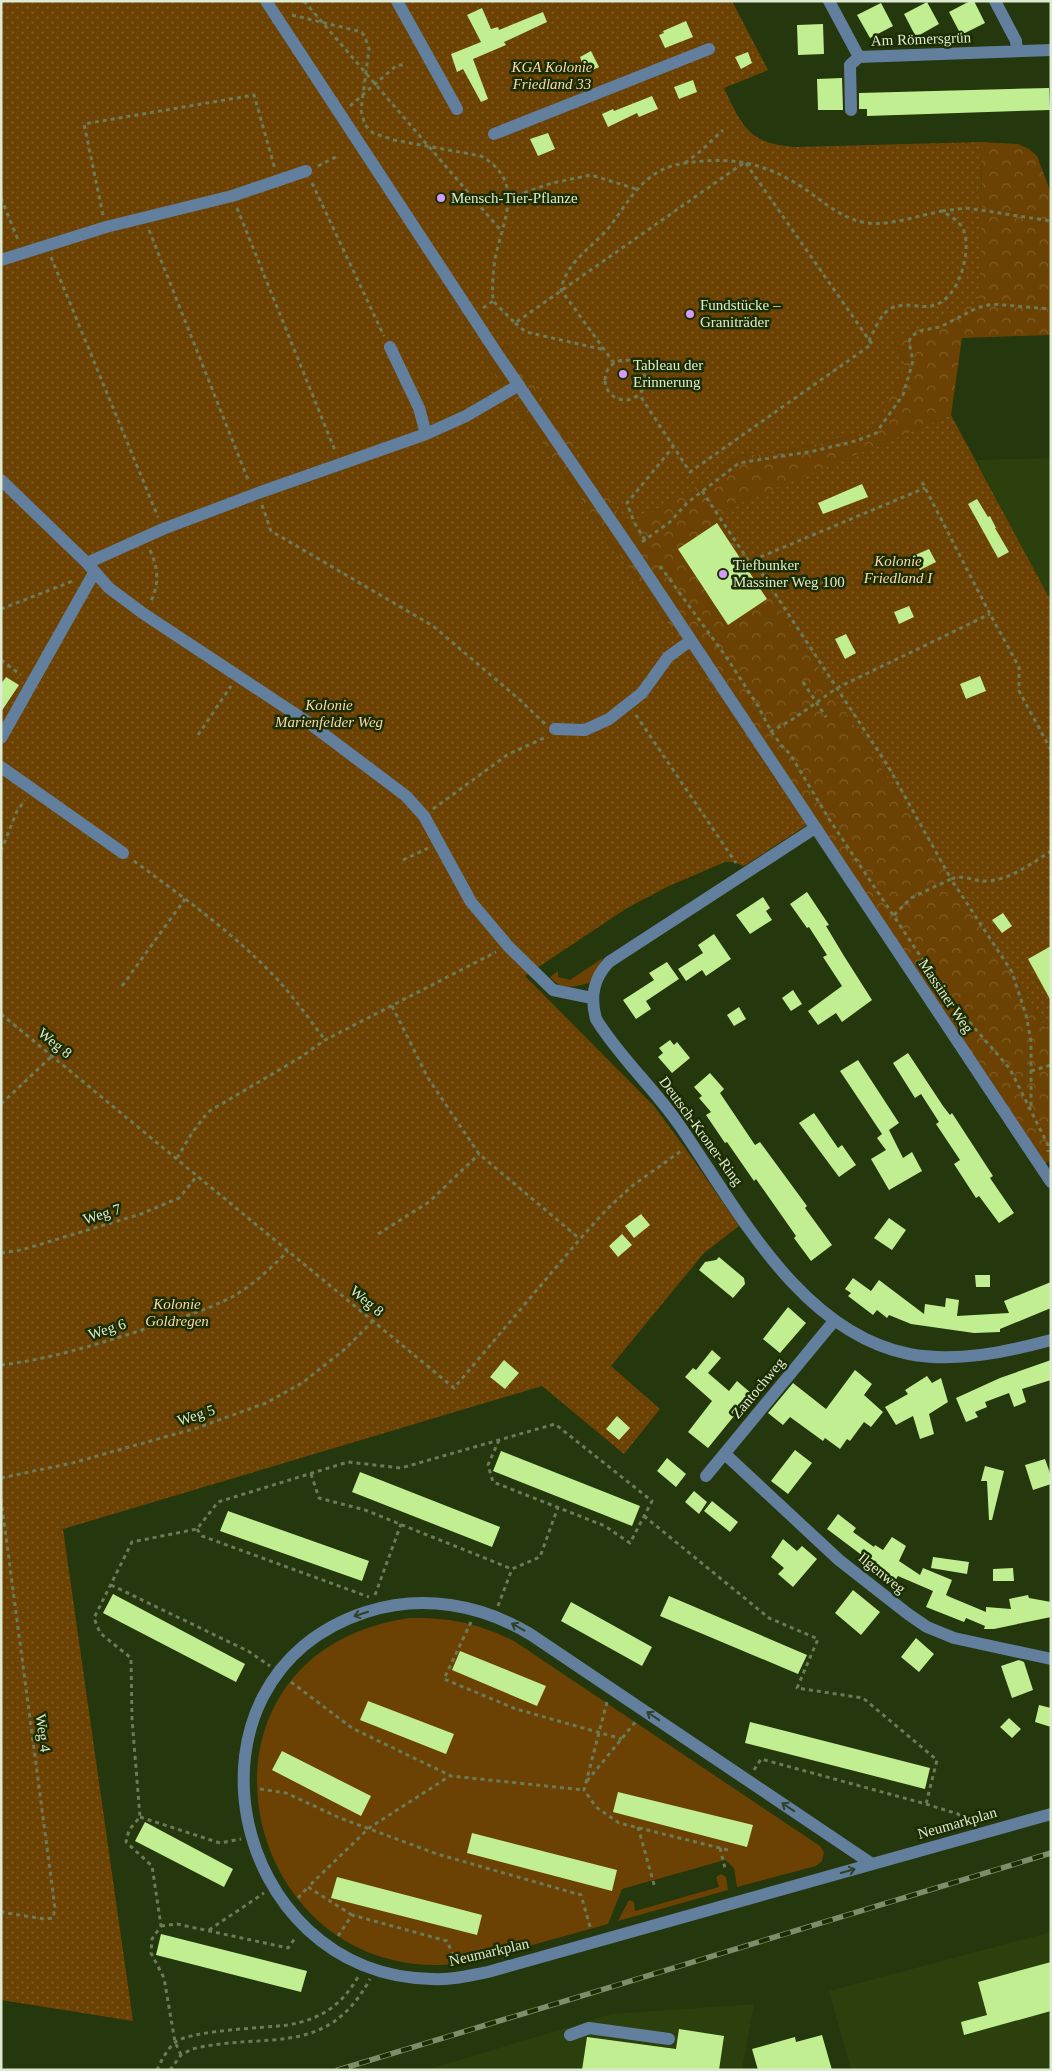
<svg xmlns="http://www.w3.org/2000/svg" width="1052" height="2071" viewBox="0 0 1052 2071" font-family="'Times New Roman',serif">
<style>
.built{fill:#2b400c}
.grass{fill:#6b4203}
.park{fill:url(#park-crowns)}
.garden{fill:url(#garden-dots)}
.building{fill:#c2ee92}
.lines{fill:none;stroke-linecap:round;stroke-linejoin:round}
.path{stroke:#6b7b57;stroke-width:3;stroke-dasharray:4 4;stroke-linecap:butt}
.minor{stroke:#627f9d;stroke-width:12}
.rail-casing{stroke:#7e8d6b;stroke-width:5.5}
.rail{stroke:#1c2d01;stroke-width:4;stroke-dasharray:11;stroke-linecap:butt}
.oneway{stroke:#2e4228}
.poi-dot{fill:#d39cfd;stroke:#1c2d01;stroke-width:2}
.labels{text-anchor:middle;stroke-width:5;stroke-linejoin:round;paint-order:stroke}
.street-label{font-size:15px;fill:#deead2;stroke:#1c2d01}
.park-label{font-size:15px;font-style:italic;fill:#fad7b1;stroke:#1c2d01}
.poi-label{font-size:15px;fill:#deead2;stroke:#1c2d01;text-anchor:start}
</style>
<defs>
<pattern id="park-crowns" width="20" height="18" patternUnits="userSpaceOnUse" patternTransform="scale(1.25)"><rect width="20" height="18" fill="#6b4203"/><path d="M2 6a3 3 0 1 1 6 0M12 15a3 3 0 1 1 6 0" fill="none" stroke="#805d27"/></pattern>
<pattern id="garden-dots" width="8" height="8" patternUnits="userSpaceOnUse" patternTransform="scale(1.25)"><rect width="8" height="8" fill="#6b4203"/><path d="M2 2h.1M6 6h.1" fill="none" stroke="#805d27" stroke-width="1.8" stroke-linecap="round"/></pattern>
</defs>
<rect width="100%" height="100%" fill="#25370c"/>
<path class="built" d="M1051 458V601L976 460Z
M1051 1932V2070H851L829 1991Z
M754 2004 742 2070H426L612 2014Z"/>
<path class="grass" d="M603 958 589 983C573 987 562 991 550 977L558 971V977L570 980Z
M409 1618C449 1617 478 1623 514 1641L820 1846 824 1852 822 1861 816 1866 737 1887 734 1868 725 1860 622 1889 608 1924 471 1962C239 2000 163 1655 409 1618Z
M721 1874 726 1877 728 1890 618 1921 629 1900 634 1902 635 1911 719 1887 716 1877Z"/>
<path class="park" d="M981 142 1018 144 1029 149 1037 156 1051 193V335L962 338 951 415 720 513 1051 1036V1165L1048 1161 1045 1164 807 825 484 360 507 345 627 525 713 477 736 456 774 453 871 431 905 362 893 339 982 210Z"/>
<path class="garden" d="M1 1H732L768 70 724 88C742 126 749 144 795 147L981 142 982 210 979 303 893 339 905 362 901 379 871 431 774 453 736 456 713 477 627 526 507 345 484 360 807 825 744 866 733 862H725L669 886 627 908 525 976 654 1106 688 1152 739 1226 704 1253 611 1366 660 1409 624 1454 542 1386 63 1529 133 2021 1 2000Z
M951 415 1051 601V1036L719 512Z"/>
<path class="building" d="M970 1H974L985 23 961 35 949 12Z
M927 2 939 24 916 37 904 14Z
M881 3 893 26 870 38 857 15Z
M482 8 491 29 498 27 499 30 543 12 547 22 504 42 506 45 473 59 488 99 481 102 463 69 457 72 451 54 481 42 467 15Z
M686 21 693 37 665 48 659 35 664 33 663 31Z
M823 24 824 54 798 55 797 25Z
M591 51 599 67 586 73 580 57Z
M748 52 752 63 741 69 735 57Z
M842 78 843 110H818L817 79Z
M693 80 697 92 679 99 674 87Z
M1049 88 1050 110 867 116V109H859V93Z
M652 96 658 109 639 117 637 113 608 127 602 114 613 109 614 111Z
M548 133 555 149 538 156 530 139Z
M862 484 868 497 823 514 818 503Z
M977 499 988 517 990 516 996 528H995L1009 552 998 558 968 504Z
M717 523 767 599 728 625 678 549Z
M929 549 936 562 920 570 913 556Z
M909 606 914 617 899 624 894 612Z
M846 634 856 653 845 659 835 639Z
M980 676 986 691 966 699 960 684Z
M6 677 19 685 1 712V684Z
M807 892 829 925 826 926 844 956 872 1000 842 1022 836 1013 818 1025 808 1011 842 986 823 957 827 955 809 927 807 928 790 904Z
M763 897 770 908 766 911 772 920 750 934 736 915Z
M1003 913 1012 926 1002 933 992 920Z
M714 934 731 959 706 976 702 970 686 981 678 969 703 953 698 945Z
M1051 946V1001L1028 959Z
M667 962 679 979 646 1001 651 1009 636 1019 623 1000 654 980 649 973Z
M793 990 802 1004 791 1011 782 998Z
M739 1007 746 1019 734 1026 727 1015Z
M670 1040 674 1045 677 1042 690 1058 672 1073 658 1057 663 1053 659 1048Z
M908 1053 943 1106 950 1115 952 1113 993 1176 990 1178 1014 1213 999 1223 979 1196 976 1198 954 1164 960 1160 936 1124 939 1122 921 1094 915 1098 893 1063Z
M858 1060 899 1123 889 1130 903 1158 912 1152 922 1171 889 1190 871 1159 886 1150 877 1138 882 1134 840 1071Z
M710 1073 724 1089 720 1093 755 1145 760 1142 807 1206 805 1208 832 1245 811 1261 794 1238 796 1236 756 1179 754 1181 727 1142 725 1143 706 1115 711 1112 699 1098 702 1096 694 1087Z
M814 1113 838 1148 842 1145 856 1165 839 1177 799 1123Z
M641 1214 650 1225 634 1238 625 1226Z
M889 1218 906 1230 892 1250 874 1238Z
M622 1234 632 1245 618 1257 609 1246Z
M719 1257 744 1278 745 1284 733 1298 699 1270 705 1262 716 1260Z
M975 1275H990V1287H976Z
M853 1278 871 1291 879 1280 924 1314 925 1304 945 1307 946 1298 959 1300 957 1316 1009 1313 1004 1301 1051 1282V1308L1000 1329V1332L974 1333 911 1324 889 1315 887 1318 877 1310 873 1315 848 1296 851 1293 845 1289Z
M788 1307 806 1323 780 1353 763 1339Z
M712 1350 721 1358 708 1373 729 1391 737 1381 752 1394 708 1448 688 1432 712 1401 685 1377 693 1368 696 1370Z
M504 1360 519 1373 505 1389 490 1377Z
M1051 1360V1380L1022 1389 1026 1402 1014 1407 1009 1393 985 1402 987 1407 975 1412 978 1417 966 1422 956 1398 1000 1378Z
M855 1370 872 1384 864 1395 883 1412 871 1427 864 1422 850 1441 847 1439 840 1449 825 1438 823 1441 790 1417 783 1425 768 1413 793 1383 826 1409Z
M927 1376 932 1383 941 1378 948 1402 929 1414 934 1434 920 1439 913 1416 896 1425 885 1407 908 1394 905 1390Z
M617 1416 630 1428 619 1440 606 1429Z
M795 1450 812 1463 788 1494 771 1481Z
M501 1451 640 1506 632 1526 493 1471Z
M667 1458 686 1474 676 1487 657 1471Z
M1045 1459 1051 1476V1484L1033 1490 1025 1465Z
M985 1466 1004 1471 992 1520H989L987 1481H981Z
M360 1472 500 1527 492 1547 352 1492Z
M694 1491 707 1502 699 1514 685 1502Z
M712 1501 738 1522 730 1532 704 1511Z
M228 1511 369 1561 362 1581 220 1531Z
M838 1514 856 1528 853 1532 874 1547 875 1545 883 1550 892 1537 906 1546 899 1561 920 1575 923 1568 952 1580 946 1595 950 1597 986 1612V1607L1011 1609 1009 1599 1028 1595 1029 1598 1051 1602V1617L994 1629H984L985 1626 966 1618 964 1622 926 1607 933 1591 898 1576 895 1581 870 1563 871 1562 827 1529Z
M783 1539 797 1551 802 1546 817 1559 793 1587 778 1574 784 1568 771 1557Z
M933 1557 969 1562 967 1574 931 1568Z
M1013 1568 1014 1581H993V1569Z
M853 1590 880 1612 861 1635 835 1613Z
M113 1594 245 1664 236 1682 103 1613Z
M669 1596 807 1655 798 1674 660 1616Z
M571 1602 652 1647 642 1666 561 1621Z
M916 1638 934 1654 919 1672 901 1657Z
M460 1651 546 1686 537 1706 452 1670Z
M1019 1660 1024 1662 1033 1690 1012 1698 1001 1666Z
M368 1701 454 1734 446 1754 360 1720Z
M1039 1705 1051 1708V1727L1035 1722Z
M1009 1718 1021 1729 1012 1738 1000 1727Z
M750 1722 930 1768 925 1789 745 1743Z
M282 1751 371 1796 361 1816 272 1770Z
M618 1792 753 1825 747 1847 613 1812Z
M145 1822 233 1869 224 1887 135 1841Z
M472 1833 617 1870 612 1891 467 1853Z
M337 1877 482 1915 477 1935 331 1898Z
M161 1934 307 1971 301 1992 156 1955Z
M1051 1962V2011L964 2035 961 2022 987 2015 978 1982Z
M679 2029 724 2036 719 2070H582L587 2037 676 2049Z
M822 2035 832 2070H758L752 2049 795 2037 796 2042Z"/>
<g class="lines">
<path class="path" d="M304 1 503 233
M292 15 362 32 366 40 369 49 361 110 365 125 373 133 394 140 481 156C526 182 503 219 495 259 493 273 492 287 493 301L515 323 745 162 872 344 690 472 639 394
M350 106 397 65H404
M685 163 702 150 723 130
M318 166 336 157
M312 183 384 336
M1 198 19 242
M509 198 552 183 591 175 636 189
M237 208 336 453
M942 211 967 208 1051 221
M103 215 84 124 254 95 275 169
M149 230 249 482
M51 257 158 517
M483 308 493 301
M515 323 526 332 605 350
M605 380a20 20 0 1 1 40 0a20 20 0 1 1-40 0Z
M614 363 561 290C566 260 597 245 613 222 626 205 636 186 655 174 666 166 681 163 694 162 736 157 766 164 802 187 823 201 842 220 868 223 889 226 921 215 942 211 952 217 963 223 965 235 970 256 958 298 935 305 921 310 904 300 890 309 880 315 874 331 869 341
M922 482 990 614 1019 667V691L1051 750
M702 491 748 560H753L925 488
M262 505 271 531 433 626 520 700 545 724
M645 540 634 522 627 503 673 447
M642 542 670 522 687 503 739 463 814 451 856 441 876 433 903 395 913 361 909 342 911 336 923 330 940 327 977 308 992 304 1051 309
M150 550C158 568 160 584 150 603
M753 560 888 766 951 879C965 874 974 882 988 881 1012 879 1032 863 1051 851
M660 566 727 658 758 706 771 731 781 745 790 754 829 819 947 996 1010 1069 1048 1145V1152
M1 609 73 581
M1 660 21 675
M803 682 826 717
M636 715 736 863
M770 732 793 719 837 688 990 614
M198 735 231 686
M433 809 507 755 546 737
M1 851 17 811 25 800
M403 860 428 848
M134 861C184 898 235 934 278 980 295 999 310 1020 325 1040
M894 915 911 898 951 879 1012 972 1026 1015 1031 1041V1109
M122 986 185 899
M392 1006 428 1078 479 1154 580 1239
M1 1014 454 1388 580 1239 606 1210 632 1186 681 1151
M1031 1071 1051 1065
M1 1104 52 1056
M177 1158 192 1133 208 1112 301 1057 325 1040 496 952
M378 1234 429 1202 479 1154
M1 1253 21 1250 141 1214 179 1198 197 1176
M1 1365C50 1359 95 1345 142 1330 172 1320 203 1312 232 1297 253 1285 271 1268 288 1251
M311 1474 319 1498 365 1510 512 1569 540 1557 558 1507
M1 1478 72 1463 197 1428 266 1403 302 1383 345 1349 373 1321
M1 1499 55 1908 53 1918 44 1919 1 1912
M644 1516 769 1618 818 1639 797 1688 863 1698 937 1760 926 1804
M197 1529 202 1536 369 1597
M111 1585 248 1651 270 1666
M375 1595 401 1524
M498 1606 512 1569
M471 1622 444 1679 516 1709 622 1739
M291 1682 352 1728 451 1776 584 1790
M607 1702 584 1790 596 1807 619 1823 728 1850
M754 1770 761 1759 926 1804 958 1814 969 1823
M587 1781 637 1720
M260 1789 286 1793 340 1818 437 1854 581 1895 591 1930
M140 1817 220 1843 241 1839
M638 1827 655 1888
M720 1848 725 1868
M298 1898 308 1887
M352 1915 308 1887 369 1828 450 1776
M161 1926 177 1924 288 1948 296 1937
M209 1930 264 1893
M338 1936 352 1915 447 1941 457 1964
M181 2055 175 2042 164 1978 151 1953 152 1939 161 1926 152 1866 126 1842 129 1830 140 1817 132 1719 131 1658 100 1633 94 1618 132 1542 197 1529 218 1502 348 1462 401 1468 555 1424 652 1501 630 1543 605 1526 493 1482 488 1465 499 1440
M157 2070C161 2061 168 2047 177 2041 196 2030 263 2028 288 2025 321 2019 341 2006 358 1977
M170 2070 181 2055 192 2049C265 2031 326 2060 370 1979"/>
<path class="minor" d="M266 1 496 352 631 550 1051 1182
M397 1 457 109
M829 1 859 57 1051 50
M995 1 1016 41 1017 51
M851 110 850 65 859 57
M494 134 709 49
M1 260 106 227 232 196 306 171
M390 347 419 408 426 434
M1 480 87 563 109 588 144 614 309 723 406 796 424 816 471 902 508 946 553 990 592 998
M87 563 163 529 258 493 426 434 466 416 519 385
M555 729 585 730 609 719 642 693 668 657 690 641
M1 738 94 573
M1 767 123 853
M815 828 609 962C593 979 590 997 596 1019 620 1058 655 1089 680 1126 738 1210 800 1332 909 1354 956 1363 1006 1352 1051 1340
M725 1454 839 1560 908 1614 927 1627 954 1638 1051 1659
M706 1476 834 1321
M872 1864 530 1634C480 1604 422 1594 366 1612 165 1678 229 1976 432 1979 451 1980 469 1976 488 1972L1051 1814
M570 2035 589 2028 669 2039"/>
<defs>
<path id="rail" d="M338 2070 1051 1853"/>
</defs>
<use href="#rail" class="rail-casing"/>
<use href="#rail" class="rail"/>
</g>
<defs><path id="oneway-shaft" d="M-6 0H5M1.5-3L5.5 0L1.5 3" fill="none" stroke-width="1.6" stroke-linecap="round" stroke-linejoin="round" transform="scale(1.25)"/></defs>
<g class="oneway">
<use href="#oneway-shaft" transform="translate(361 1614) rotate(162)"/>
<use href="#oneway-shaft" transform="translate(518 1627) rotate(-151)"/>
<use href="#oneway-shaft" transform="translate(653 1716) rotate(-146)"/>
<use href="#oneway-shaft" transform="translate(788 1807) rotate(-146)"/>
<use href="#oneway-shaft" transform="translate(848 1871) rotate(-16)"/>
</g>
<g class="poi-dot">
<circle cx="441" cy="198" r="5"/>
<circle cx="690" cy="314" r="5"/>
<circle cx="623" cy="374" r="5"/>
<circle cx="723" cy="574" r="5"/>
</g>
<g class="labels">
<g class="street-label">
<text transform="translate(921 39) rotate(-2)" y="5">Am Römersgrün</text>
<text transform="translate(946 996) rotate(56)" y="5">Massiner Weg</text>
<text transform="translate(55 1043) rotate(39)" y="5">Weg 8</text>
<text transform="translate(701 1131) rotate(54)" y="5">Deutsch-Kroner-Ring</text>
<text transform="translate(102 1214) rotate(-17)" y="5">Weg 7</text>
<text transform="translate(367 1301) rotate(40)" y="5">Weg 8</text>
<text transform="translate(107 1329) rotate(-18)" y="5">Weg 6</text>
<text transform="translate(758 1388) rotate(-50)" y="5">Zantochweg</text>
<text transform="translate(196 1415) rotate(-18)" y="5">Weg 5</text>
<text transform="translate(882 1573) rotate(39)" y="5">Ilgenweg</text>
<text transform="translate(43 1733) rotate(82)" y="5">Weg 4</text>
<text transform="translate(957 1823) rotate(-16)" y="5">Neumarkplan</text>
<text transform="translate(489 1952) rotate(-13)" y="5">Neumarkplan</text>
</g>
<g class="park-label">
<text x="552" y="72">KGA Kolonie<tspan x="552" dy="17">Friedland 33</tspan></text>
<text x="898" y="566">Kolonie<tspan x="898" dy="17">Friedland I</tspan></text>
<text x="329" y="710">Kolonie<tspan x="329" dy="17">Marienfelder Weg</tspan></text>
<text x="177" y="1309">Kolonie<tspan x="177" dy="17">Goldregen</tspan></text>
</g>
<g class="poi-label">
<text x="451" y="203">Mensch-Tier-Pflanze</text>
<text x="700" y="310">Fundstücke –<tspan x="700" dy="17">Graniträder</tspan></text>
<text x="633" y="370">Tableau der<tspan x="633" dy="17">Erinnerung</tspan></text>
<text x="733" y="570">Tiefbunker<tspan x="733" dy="17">Massiner Weg 100</tspan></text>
</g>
</g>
<rect width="1052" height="2071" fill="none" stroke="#deead2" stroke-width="5"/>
</svg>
